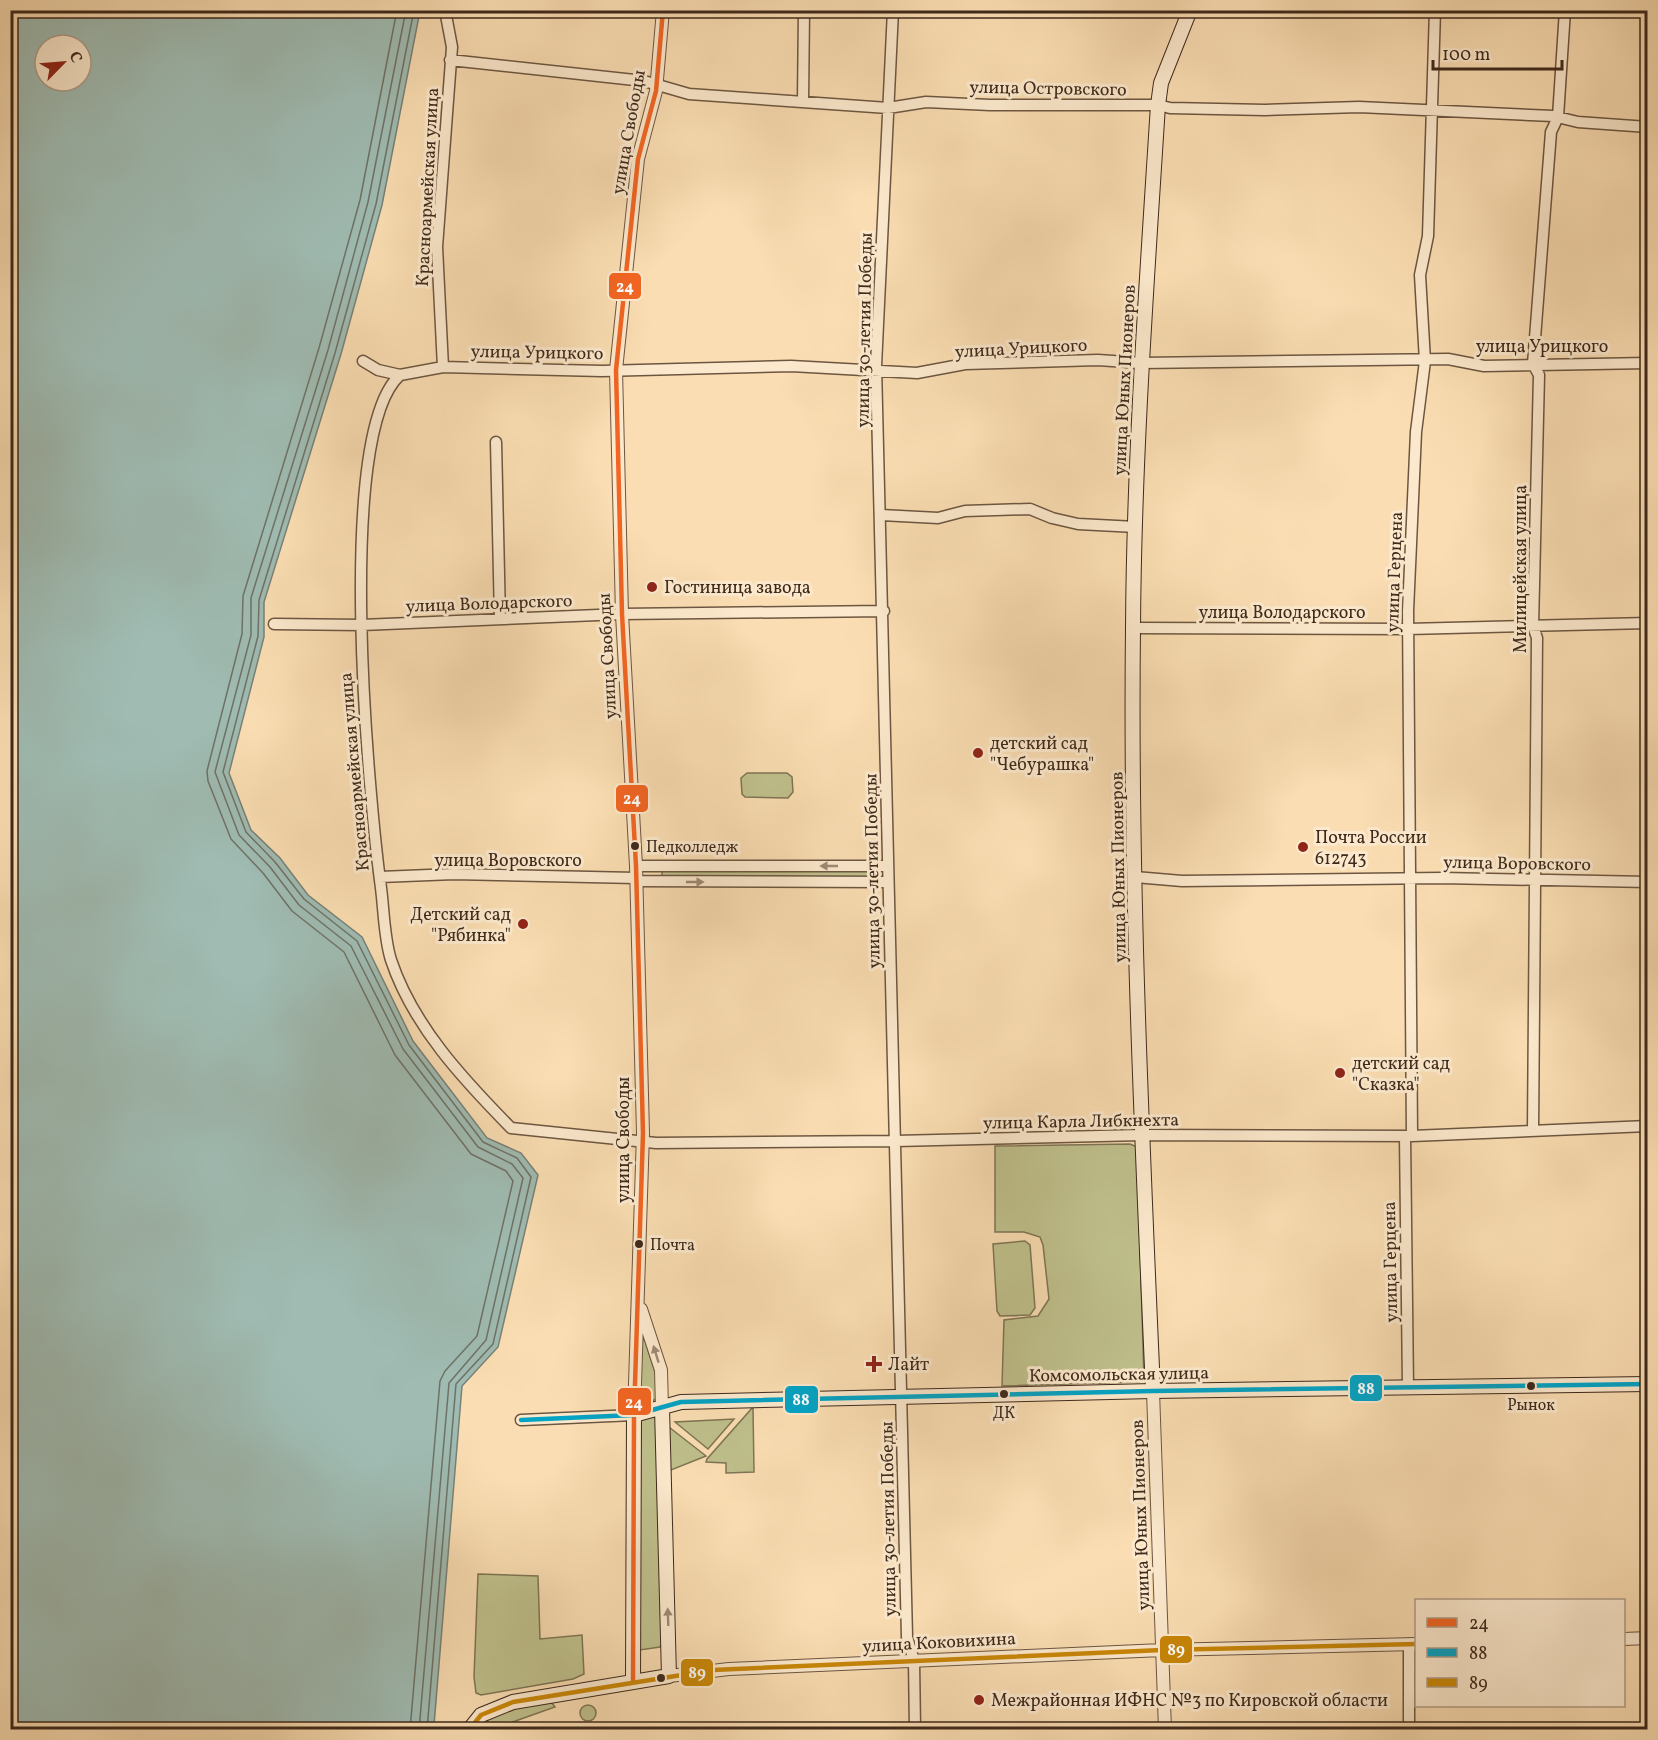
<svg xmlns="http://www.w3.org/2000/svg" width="1658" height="1740" viewBox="0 0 1658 1740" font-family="Vollkorn,serif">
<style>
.green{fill:#bfc08c;stroke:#7e7454;stroke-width:1.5}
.water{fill:#9fbbb2;stroke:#788176;stroke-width:1.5;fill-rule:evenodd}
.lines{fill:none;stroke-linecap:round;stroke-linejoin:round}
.shore{stroke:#6e7266;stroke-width:1.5}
.minor-casing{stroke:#6d5641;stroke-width:13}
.tertiary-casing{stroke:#6d5641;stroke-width:14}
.secondary-casing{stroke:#3e291b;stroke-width:16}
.minor{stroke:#fce9cd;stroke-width:10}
.tertiary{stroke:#fce9cd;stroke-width:12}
.secondary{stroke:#fce9cd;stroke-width:14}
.bus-1-casing{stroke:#fce9cd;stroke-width:9}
.bus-2-casing{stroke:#fce9cd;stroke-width:9}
.bus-3-casing{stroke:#fce9cd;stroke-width:9}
.bus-1{stroke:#f26522;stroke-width:4.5}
.bus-2{stroke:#03a3c5;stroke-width:4.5}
.bus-3{stroke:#c98707;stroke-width:4.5}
.oneway{fill:#9d8974}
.poi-dot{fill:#8f2418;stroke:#fce9cd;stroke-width:2}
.bus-dot{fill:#3e291b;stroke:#fce9cd;stroke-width:2}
.labels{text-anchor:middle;stroke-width:6;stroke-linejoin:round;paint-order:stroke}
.bus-label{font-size:16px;fill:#3e291b;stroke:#fce9cd;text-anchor:start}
.street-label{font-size:18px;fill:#3e291b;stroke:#fce9cd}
.poi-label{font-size:18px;fill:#3e291b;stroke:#fce9cd;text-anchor:start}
.line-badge{stroke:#fce9cd;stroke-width:2}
.badge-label{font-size:16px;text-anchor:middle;font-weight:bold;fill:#fff}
</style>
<rect width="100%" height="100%" fill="#faddb2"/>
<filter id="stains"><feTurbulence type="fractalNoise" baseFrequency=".00333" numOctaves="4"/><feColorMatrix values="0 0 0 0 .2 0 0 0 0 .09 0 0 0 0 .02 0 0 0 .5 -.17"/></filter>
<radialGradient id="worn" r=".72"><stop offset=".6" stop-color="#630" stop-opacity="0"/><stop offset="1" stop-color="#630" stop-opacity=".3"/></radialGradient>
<path class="green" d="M747 773H787L792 777 793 792 788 798 745 797 742 794 741 778Z
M662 870 868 871V879L662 878Z
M1130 1144 1137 1147 1144 1379 1139 1382 1002 1386 1004 1320 1038 1316 1049 1299 1043 1245 1040 1237 1024 1232H995V1146Z
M1025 1241 1030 1245 1035 1308 1030 1315 1000 1316 997 1311 993 1244Z
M642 1339 645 1341 656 1375V1399L646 1404 638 1402Z
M753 1407 754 1472 726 1473V1463L706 1462 707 1459Z
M654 1417 658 1419 662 1642 660 1647 640 1650V1418Z
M734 1419 708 1449 675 1422Z
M665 1424 706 1456 666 1472Z
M478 1574 538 1576 540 1639 582 1635 584 1674 573 1679 481 1695 476 1693 474 1677Z
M551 1702 555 1707 507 1724 503 1729 478 1730C496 1706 523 1706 551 1702Z
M580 1713a8 8 0 1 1 16 0a8 8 0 1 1-16 0Z"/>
<path class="water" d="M11 10 420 11 382 205 341 354 264 602V637L229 773 251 830 280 858 308 895 362 937 413 1041 487 1138 521 1153 538 1175 498 1347 462 1386 434 1725 431 1729H11ZM45 45H81V81H45Z"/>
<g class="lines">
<path class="shore" d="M397 10 360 200 319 348 243 596 242 634 207 771 208 781 231 839 263 873 292 911 344 952 395 1055 471 1154 506 1171 513 1181 477 1336 445 1371 440 1381 410 1730
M406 10 368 202 328 350 251 598V635L215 772 239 835 270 867 299 905 351 946 403 1049 478 1147 512 1164 523 1178 486 1340 449 1383 419 1730
M414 10 376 204 335 353 259 600 258 636 223 772 246 832 275 862 304 899 357 941 409 1045 483 1142 517 1158 531 1177 493 1344 456 1384 427 1730"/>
<defs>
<path id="minor" d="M893 10 876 366 907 1637 914 1661 915 1730
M450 60 644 81 689 94 888 108 926 102 990 105H1158L1170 108 1265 110 1359 107 1553 116 1578 122 1648 127
M803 101 804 10
M363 361 378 370 400 375 443 367 602 371 791 366 917 373 965 364 1098 360 1141 363 1448 359 1484 366 1648 363
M443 367 437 247 452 47 445 10
M400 375C334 433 369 799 381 888 384 911 384 938 391 960 413 1026 463 1079 511 1128L656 1143 896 1141 1142 1135 1412 1136 1648 1126
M496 442 500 619
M881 515 938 518 965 511 1030 509 1052 518 1078 524 1136 527
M274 624 362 625 622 614 884 611
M1133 628 1408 629 1648 623
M636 866H888
M380 877 454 874 636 878
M1135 877 1182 881 1442 878 1648 882
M636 881 888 882
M1533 1131 1537 638 1533 626 1539 375 1533 364 1551 132 1558 117 1565 10
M1405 1136 1408 1388
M1412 1136 1408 611 1416 432 1425 361 1420 275 1428 236 1435 10
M521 1420 634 1415
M1409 1644V1730"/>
<path id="tertiary" d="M641 1309 661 1370 662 1408
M1153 1391 1165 1730
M634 1415 643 1133 636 866 622 614 616 370 638 159 656 91 663 10
M1624 1639 1648 1638
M669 1676 729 1669 1162 1650 1416 1644"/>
<path id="secondary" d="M1153 1391C1142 1137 1130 882 1133 628 1134 454 1147 279 1158 105L1161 83 1190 10
M633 1681 634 1415 681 1402 1153 1391 1648 1384
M469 1730 481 1715 513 1702 669 1676 662 1408"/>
</defs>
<use href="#minor" class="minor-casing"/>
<use href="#tertiary" class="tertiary-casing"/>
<use href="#secondary" class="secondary-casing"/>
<use href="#minor" class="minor"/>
<use href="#tertiary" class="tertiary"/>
<use href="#secondary" class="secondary"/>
<defs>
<path id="bus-1" d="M633 1681 634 1415 643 1133 636 866 622 614 616 370 638 159 656 91 663 10"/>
<path id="bus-2" d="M521 1420 634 1415 681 1402 1153 1391 1648 1384"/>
<path id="bus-3" d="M469 1730 481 1715 513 1702 713 1670 1162 1650 1416 1644"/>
</defs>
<use href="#bus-1" class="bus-1-casing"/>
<use href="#bus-2" class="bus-2-casing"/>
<use href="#bus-3" class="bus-3-casing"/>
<use href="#bus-1" class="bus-1"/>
<use href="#bus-2" class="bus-2"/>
<use href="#bus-3" class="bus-3"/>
</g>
<defs><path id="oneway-solid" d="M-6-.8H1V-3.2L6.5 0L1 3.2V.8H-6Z" transform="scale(1.5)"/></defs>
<g class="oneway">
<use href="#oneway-solid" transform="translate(829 866) rotate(-180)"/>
<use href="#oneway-solid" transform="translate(695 882)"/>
<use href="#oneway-solid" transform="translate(656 1354) rotate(-107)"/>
<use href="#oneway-solid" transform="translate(668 1617) rotate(-92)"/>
</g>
<g class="poi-dot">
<circle cx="652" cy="587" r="6"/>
<circle cx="978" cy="753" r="6"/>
<circle cx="1303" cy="847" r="6"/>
<circle cx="523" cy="924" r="6"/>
<circle cx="1340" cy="1073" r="6"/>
<path d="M871 1355h6v6h6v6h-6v6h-6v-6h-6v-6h6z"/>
<circle cx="979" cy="1700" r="6"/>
</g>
<g class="bus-dot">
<circle cx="635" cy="846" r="5"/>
<circle cx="639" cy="1244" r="5"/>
<circle cx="1531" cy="1386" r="5"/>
<circle cx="1004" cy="1394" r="5"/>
<circle cx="661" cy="1678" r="5"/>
</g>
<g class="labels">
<g class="bus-label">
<text x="646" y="852">Педколледж</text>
<text x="650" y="1250">Почта</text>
<text x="1531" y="1410" text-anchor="middle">Рынок</text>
<text x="1004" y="1418" text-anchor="middle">ДК</text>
</g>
<g class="street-label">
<text transform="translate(1048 88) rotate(1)" y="6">улица Островского</text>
<text transform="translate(628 132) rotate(-80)" y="6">улица Свободы</text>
<text transform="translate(427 187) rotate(-87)" y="6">Красноармейская улица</text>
<text transform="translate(864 330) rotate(-89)" y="6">улица 30-летия Победы</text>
<text x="1542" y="352">улица Урицкого</text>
<text transform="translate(1021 348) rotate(-3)" y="6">улица Урицкого</text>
<text transform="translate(537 352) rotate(1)" y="6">улица Урицкого</text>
<text transform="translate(1124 380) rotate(-87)" y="6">улица Юных Пионеров</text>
<text transform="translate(1520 569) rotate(-90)" y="6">Милицейская улица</text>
<text transform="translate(1394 572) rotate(-88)" y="6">улица Герцена</text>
<text transform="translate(489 603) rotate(-2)" y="6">улица Володарского</text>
<text x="1282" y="618">улица Володарского</text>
<text transform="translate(607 656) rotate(-93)" y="6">улица Свободы</text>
<text transform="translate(354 772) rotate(-95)" y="6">Красноармейская улица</text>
<text x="508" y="866">улица Воровского</text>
<text transform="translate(1517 863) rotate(1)" y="6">улица Воровского</text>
<text transform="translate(1118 867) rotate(-91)" y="6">улица Юных Пионеров</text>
<text transform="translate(872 871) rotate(-91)" y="6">улица 30-летия Победы</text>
<text transform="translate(1081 1121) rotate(-1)" y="6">улица Карла Либкнехта</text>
<text transform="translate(623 1140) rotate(-90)" y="6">улица Свободы</text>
<text transform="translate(1390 1262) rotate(-91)" y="6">улица Герцена</text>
<text transform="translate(1119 1374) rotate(-1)" y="6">Комсомольская улица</text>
<text transform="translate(1140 1515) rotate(-92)" y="6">улица Юных Пионеров</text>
<text transform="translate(888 1519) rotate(-91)" y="6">улица 30-летия Победы</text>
<text transform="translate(939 1642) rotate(-3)" y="6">улица Коковихина</text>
</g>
<g class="poi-label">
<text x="664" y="593">Гостиница завода</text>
<text x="990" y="749">детский сад<tspan x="990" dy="21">"Чебурашка"</tspan></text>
<text x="1315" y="843">Почта России<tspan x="1315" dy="21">612743</tspan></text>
<text x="511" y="920" text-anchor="end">Детский сад<tspan x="511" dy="21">"Рябинка"</tspan></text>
<text x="1352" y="1069">детский сад<tspan x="1352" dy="21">"Сказка"</tspan></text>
<text x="888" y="1370">Лайт</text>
<text x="991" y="1706">Межрайонная ИФНС №3 по Кировской области</text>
</g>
</g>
<g class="line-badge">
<rect x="608" y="272" width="34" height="28" rx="6" fill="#f26522"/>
<rect x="615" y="784" width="34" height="29" rx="6" fill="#f26522"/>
<rect x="1349" y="1374" width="34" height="28" rx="6" fill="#03a3c5"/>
<rect x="784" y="1385" width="35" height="29" rx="6" fill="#03a3c5"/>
<rect x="617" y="1387" width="35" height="29" rx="6" fill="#f26522"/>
<rect x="1159" y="1635" width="34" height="29" rx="6" fill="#c98707"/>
<rect x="680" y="1658" width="34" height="29" rx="6" fill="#c98707"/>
</g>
<g class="badge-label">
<text x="625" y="292">24</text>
<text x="632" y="804">24</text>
<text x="1366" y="1394">88</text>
<text x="801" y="1405">88</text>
<text x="634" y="1408">24</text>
<text x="1176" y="1655">89</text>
<text x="697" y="1678">89</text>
</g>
<rect width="1658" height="1740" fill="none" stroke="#faddb2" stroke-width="36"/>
<rect x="12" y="12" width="1634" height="1716" fill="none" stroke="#3e291b" stroke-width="3"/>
<rect x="18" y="18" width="1622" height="1704" fill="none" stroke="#3e291b" stroke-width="1.5"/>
<rect x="1415" y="1599" width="210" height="108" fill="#fce9cd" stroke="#b09c86" stroke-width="1.5"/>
<rect x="1427" y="1618" width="30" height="9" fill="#f26522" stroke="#b09c86" stroke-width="1.5"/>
<text x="1469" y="1629" font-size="18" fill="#3e291b">24</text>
<rect x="1427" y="1648" width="30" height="9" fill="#03a3c5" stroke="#b09c86" stroke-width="1.5"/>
<text x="1469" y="1659" font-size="18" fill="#3e291b">88</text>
<rect x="1427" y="1678" width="30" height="9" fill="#c98707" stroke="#b09c86" stroke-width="1.5"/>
<text x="1469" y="1689" font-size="18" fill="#3e291b">89</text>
<g transform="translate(63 63) rotate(65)"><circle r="28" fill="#fce9cd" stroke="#b09c86" stroke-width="1.5"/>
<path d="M0-4.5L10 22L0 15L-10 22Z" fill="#8f2418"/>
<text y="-9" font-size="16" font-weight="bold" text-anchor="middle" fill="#3e291b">С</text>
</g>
<path d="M1433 60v9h129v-9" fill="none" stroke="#3e291b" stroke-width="3"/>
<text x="1442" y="60" font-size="18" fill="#3e291b" stroke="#fce9cd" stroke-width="4.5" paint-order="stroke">100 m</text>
<rect width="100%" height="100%" filter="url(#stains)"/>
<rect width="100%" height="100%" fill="url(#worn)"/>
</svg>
